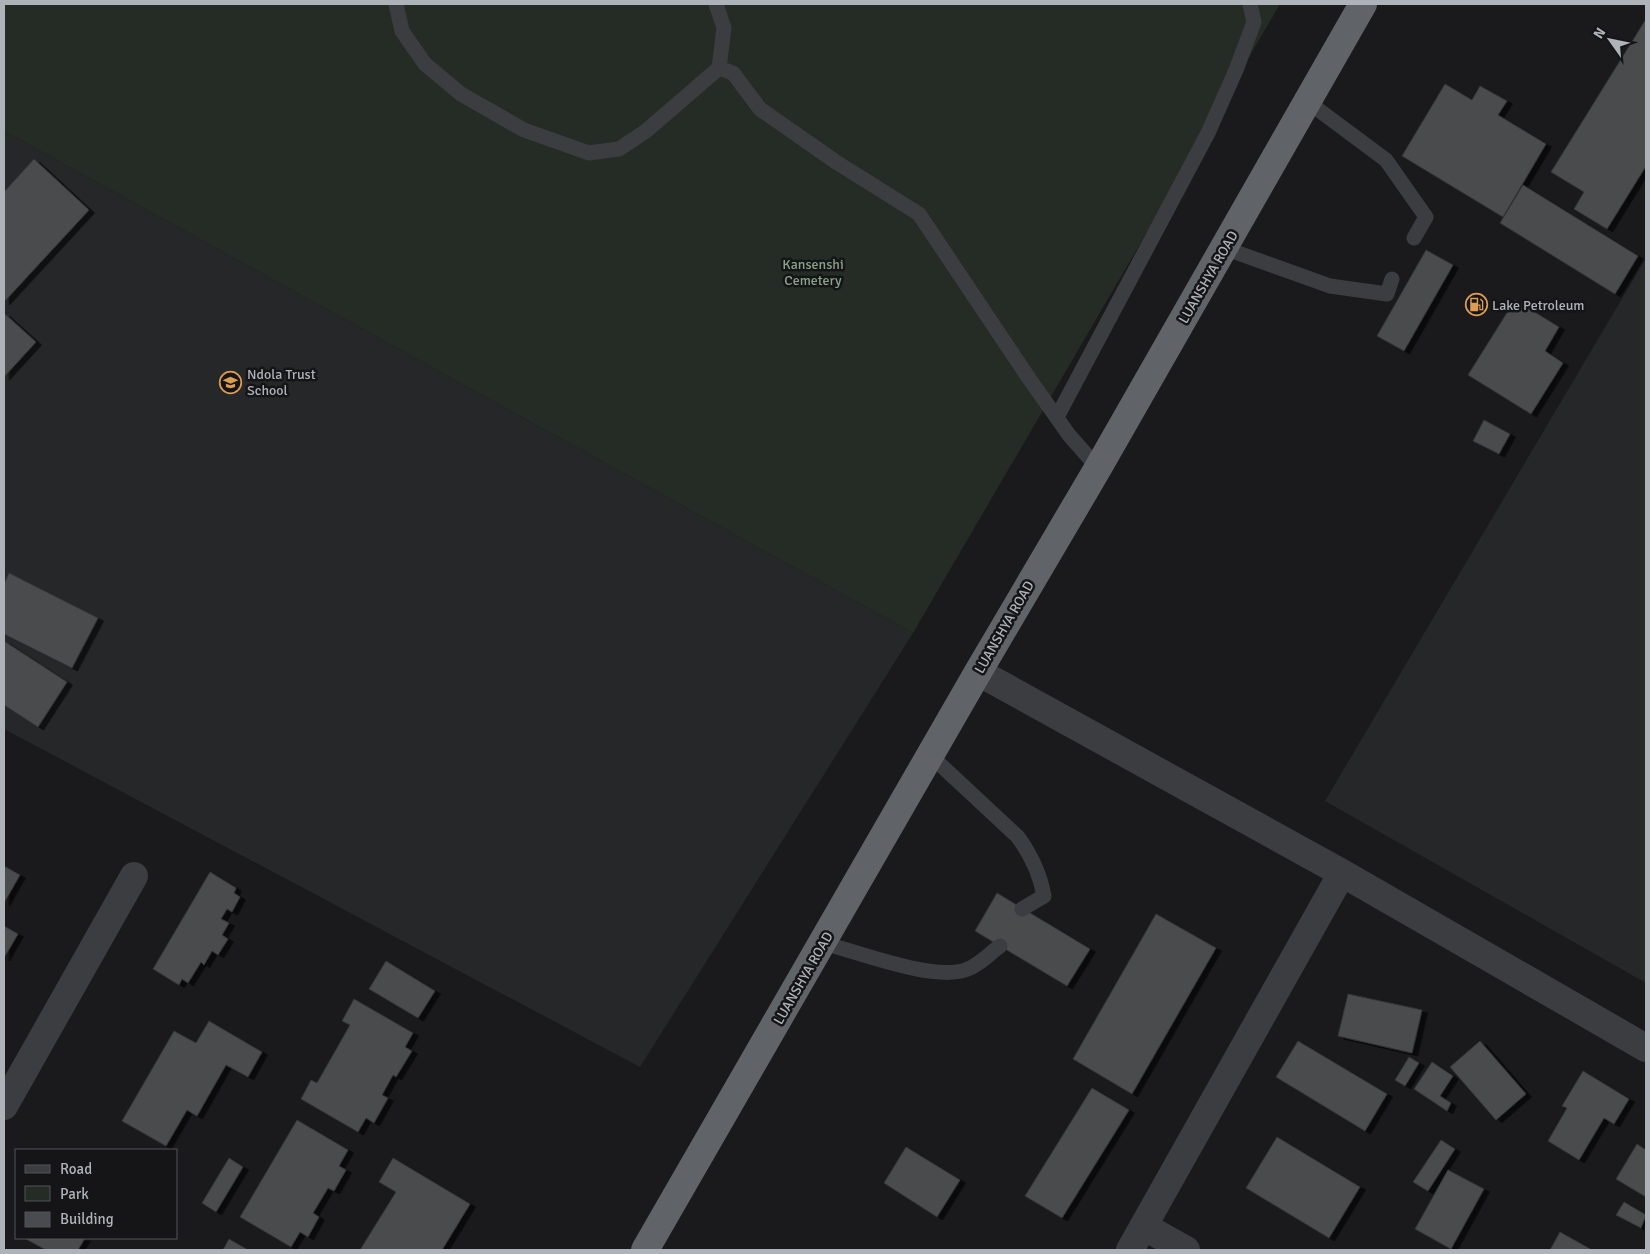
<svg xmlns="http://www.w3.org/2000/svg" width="1650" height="1254" viewBox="0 0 1650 1254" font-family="Signika,sans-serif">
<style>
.built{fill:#262729}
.green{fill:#252c25}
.building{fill:#494b4e;stroke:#343538;filter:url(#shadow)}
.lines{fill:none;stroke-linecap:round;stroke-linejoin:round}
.service{stroke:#3c3d40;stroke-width:15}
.minor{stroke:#3c3d40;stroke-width:28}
.trunk{stroke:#606368;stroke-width:28}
.labels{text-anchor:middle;stroke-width:5;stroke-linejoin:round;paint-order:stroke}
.park-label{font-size:14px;fill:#8aa288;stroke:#151517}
.street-label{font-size:14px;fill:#aeb3ba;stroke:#151517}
.poi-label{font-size:14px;fill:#aeb3ba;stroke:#151517;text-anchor:start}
</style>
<defs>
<filter id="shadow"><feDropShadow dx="5.5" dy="3" stdDeviation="0" flood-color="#0009"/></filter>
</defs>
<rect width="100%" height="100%" fill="#1a1a1c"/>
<path class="built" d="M4 131 913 633 640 1067 4 729Z
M1646 258V983L1325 801Z"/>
<path class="green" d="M4 4H1280L913 633 4 131Z"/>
<path class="building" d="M1646 19V166L1607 229 1574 209 1584 192 1551 172Z
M1445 84 1472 100 1480 86 1507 101 1498 115 1546 144 1503 217 1402 156Z
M34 159 89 210 4 302V192Z
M1523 185 1638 256 1615 294 1500 223Z
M1426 250 1453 265 1404 351 1377 336Z
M1515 300 1559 327 1545 351 1563 363 1531 414 1468 375Z
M4 313 36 342 4 377Z
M1484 420 1510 434 1499 454 1473 441Z
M9 573 98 618 72 668 4 634V584Z
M4 641 67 682 38 727 4 705Z
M4 866 20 875 4 903Z
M210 872 236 888 234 893 240 897 232 912 227 909 221 919 229 923 222 935 228 939 218 955 212 951 204 965 201 962 188 983 182 979 179 985 153 969Z
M997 893 1090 949 1067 986 975 931Z
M1156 914 1216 948 1132 1094 1073 1059Z
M4 926 18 934 4 958Z
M386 961 435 991 418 1018 369 989Z
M1348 994 1422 1010 1412 1053 1338 1036Z
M354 999 413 1033 405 1047 412 1051 396 1077 393 1075 382 1095 388 1098 374 1123 366 1118 358 1132 301 1099 311 1080 317 1083 350 1025 342 1021Z
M209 1021 262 1052 248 1077 226 1065 197 1116 187 1110 166 1146 122 1121 174 1031 196 1043Z
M1298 1041 1387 1094 1365 1131 1276 1077Z
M1480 1041 1526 1094 1496 1120 1450 1067Z
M1409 1057 1419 1063 1405 1086 1395 1080Z
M1432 1062 1453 1076 1440 1096 1451 1103 1447 1111 1414 1089Z
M1583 1071 1629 1099 1614 1124 1604 1118 1579 1160 1548 1141 1567 1108 1562 1106Z
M1092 1088 1129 1110 1062 1218 1025 1196Z
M297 1120 348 1150 339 1166 346 1170 334 1191 328 1188 313 1213 319 1217 308 1237 300 1232 291 1247 240 1217Z
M1277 1137 1360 1187 1329 1238 1246 1188Z
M1441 1140 1455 1149 1428 1191 1413 1182Z
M1637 1144 1646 1150V1197L1616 1179Z
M906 1147 960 1180 937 1217 884 1183Z
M229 1158 243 1167 216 1212 202 1203Z
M393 1158 470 1204 442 1250H360L396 1192 379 1182Z
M1448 1170 1484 1189 1451 1249 1415 1229Z
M1624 1202 1646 1215 1641 1228 1616 1215Z
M1560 1232 1592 1250H1550Z
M24 1238H85L78 1250H46Z
M229 1239 248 1250H223Z"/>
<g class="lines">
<path class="service" d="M396 4 402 31 425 64 461 94 524 130 589 153 619 149 646 131 719 68 724 28 716 4
M719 68 733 73 760 109 836 162 919 214 1028 377 1069 435 1098 468
M1308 102 1386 160 1426 217 1414 238
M1224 248 1330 286 1387 294 1392 279
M1057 417 1208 133 1236 70 1254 22 1250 4
M930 755 1018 837C1031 855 1040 874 1044 896L1022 909
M823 943C858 952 932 981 965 970 977 967 990 953 1000 946"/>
<path class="minor" d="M978 672 1342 873 1646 1048
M4 1106 134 876
M1145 1227 1186 1250
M1130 1250 1342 873"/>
<path class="trunk" d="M645 1250 978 672 1098 468 1363 4"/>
</g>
<defs>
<symbol id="fuel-ring" viewBox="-11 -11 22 22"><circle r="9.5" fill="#151517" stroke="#dc9d52" stroke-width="1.5"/><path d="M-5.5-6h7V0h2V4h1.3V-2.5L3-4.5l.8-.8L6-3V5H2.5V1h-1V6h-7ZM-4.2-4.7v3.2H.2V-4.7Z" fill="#dc9d52"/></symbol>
<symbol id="school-ring" viewBox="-11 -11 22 22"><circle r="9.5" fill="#151517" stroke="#dc9d52" stroke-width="1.5"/><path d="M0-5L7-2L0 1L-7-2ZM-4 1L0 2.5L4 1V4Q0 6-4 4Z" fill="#dc9d52"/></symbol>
</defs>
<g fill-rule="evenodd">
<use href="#fuel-ring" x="1464" y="292" width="25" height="25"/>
<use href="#school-ring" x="218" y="370" width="25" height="25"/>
</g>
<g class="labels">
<g class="park-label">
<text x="813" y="269">Kansenshi<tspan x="813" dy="16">Cemetery</tspan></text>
</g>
<g class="street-label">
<text transform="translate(1208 277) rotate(-60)" y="5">LUANSHYA ROAD</text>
<text transform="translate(1004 627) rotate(-60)" y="5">LUANSHYA ROAD</text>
<text transform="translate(803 978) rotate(-60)" y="5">LUANSHYA ROAD</text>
</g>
<g class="poi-label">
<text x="1492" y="310">Lake Petroleum</text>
<text x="247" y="379">Ndola Trust<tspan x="247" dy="16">School</tspan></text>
</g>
</g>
<rect width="1650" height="1254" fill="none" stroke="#aeb3ba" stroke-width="10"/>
<rect x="15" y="1149" width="162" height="90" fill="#151517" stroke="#525458"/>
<rect x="25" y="1165" width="25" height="8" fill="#3c3d40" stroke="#525458"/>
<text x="60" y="1174" font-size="15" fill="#aeb3ba">Road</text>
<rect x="25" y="1186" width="25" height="15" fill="#252c25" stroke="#525458"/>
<text x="60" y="1199" font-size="15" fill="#aeb3ba">Park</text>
<rect x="25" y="1212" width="25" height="15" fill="#494b4e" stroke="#525458"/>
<text x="60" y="1224" font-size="15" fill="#aeb3ba">Building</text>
<g transform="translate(1610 40) rotate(303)" stroke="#151517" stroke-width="4" paint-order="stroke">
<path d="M0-4L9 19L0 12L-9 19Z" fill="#aeb3ba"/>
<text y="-8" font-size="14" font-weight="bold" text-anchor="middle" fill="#aeb3ba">N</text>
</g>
</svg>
